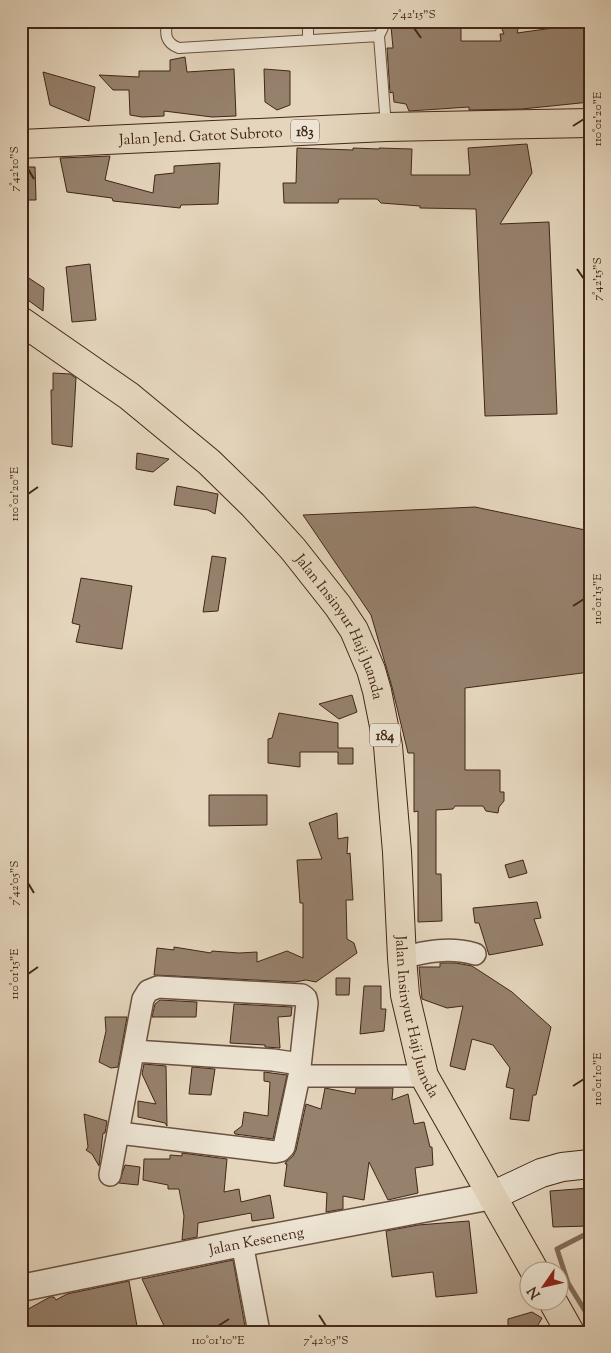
<svg xmlns="http://www.w3.org/2000/svg" width="611" height="1353" viewBox="0 0 611 1353" font-family="'Sorts Mill Goudy',serif">
<style>
.lines{fill:none;stroke-linecap:round;stroke-linejoin:round}
.stream{stroke:#826c58;stroke-width:5}
.building{fill:#96816d;stroke:#422617}
.service-casing{stroke:#6a5240;stroke-width:12}
.minor-casing{stroke:#6a5240;stroke-width:24}
.tertiary-casing{stroke:#6a5240;stroke-width:29}
.secondary-casing{stroke:#422617;stroke-width:30}
.primary-casing{stroke:#422617;stroke-width:30}
.service{stroke:#ede4d3;stroke-width:10}
.minor{stroke:#ede4d3;stroke-width:21}
.tertiary{stroke:#ede4d3;stroke-width:26}
.secondary{stroke:#ede4d3;stroke-width:28}
.primary{stroke:#e4d5bc;stroke-width:28}
.ticks{fill:none;stroke:#422617;stroke-width:2}
.labels{text-anchor:middle;stroke-width:4;stroke-linejoin:round;paint-order:stroke}
.shield{fill:#ede4d3;stroke:#755f4f;stroke-width:1}
.shield-label{font-size:14px;font-weight:bold;fill:#422617}
.street-label{font-size:15px;fill:#422617;stroke:#ede4d3}
.neatline{fill:none;stroke:#422617;stroke-width:2}
.ticks-label{font-size:12px;text-anchor:middle;fill:#422617}
</style>
<rect width="100%" height="100%" fill="#e4d5bc"/>
<filter id="stains"><feTurbulence type="fractalNoise" baseFrequency=".004" numOctaves="4"/><feColorMatrix values="0 0 0 0 .2 0 0 0 0 .09 0 0 0 0 .02 0 0 0 .5 -.17"/></filter>
<radialGradient id="worn" r=".72"><stop offset=".6" stop-color="#630" stop-opacity="0"/><stop offset="1" stop-color="#630" stop-opacity=".3"/></radialGradient>
<g class="lines">
<path class="stream" d="M590 1232 557 1249 568 1283 590 1319"/>
</g>
<path class="building" d="M393 21H461V41H501L500 34H504L499 21H520L517 33 553 28 552 21H590V102L522 109 469 110V107L409 111 406 104 394 102 393 92 390 93 387 48H393L391 26Z
M185 57 187 72 234 69 236 116 212 117 164 111V116L142 117 130 115 129 90H113L99 75 139 77V71H170V60Z
M264 69 290 71V105L277 110 265 102Z
M43 72 95 87 89 121 50 105Z
M527 144 532 173 500 224 549 222 557 414 485 416 476 209 420 208V206L381 203 377 199H339L338 203H284L283 183H296L297 148 353 150V148L379 149V148L412 149 411 175H470L468 148Z
M110 156 105 180 153 193 155 175 174 173V166L220 163 218 204 181 205 180 208 113 201 112 198 67 192 60 158Z
M21 167H35L36 200H21Z
M90 264 96 320 72 322 66 267Z
M21 273 44 288 43 311 21 295Z
M53 373 70 374 76 378 72 447 52 444 51 390H53Z
M137 453 169 459 153 472 136 469Z
M177 486 218 494 215 514 208 510 174 505Z
M475 507 590 531V672L465 688V770H500V792H504V801L499 807 498 813 486 811 483 806H455L453 809 436 810V874H441L442 921 418 922V811L414 812V753H408L392 687 371 615 303 515Z
M212 556 226 558 218 611 203 612Z
M81 578 132 586 122 649 76 642 80 625 72 623Z
M352 695 357 712 339 719 319 704Z
M279 713 338 723V748H353V764H338V752H300V767L268 763V739L272 738Z
M209 795H267V825L209 826Z
M337 813 338 839 348 837 347 854 350 853 353 900H346L347 939 354 943 357 953 316 982 306 980 295 982 154 975 157 948 174 950V947L211 953 212 951 239 953 257 952V962L287 951 303 958V903H300L297 860 322 859 309 823Z
M523 860 527 873 509 878 505 865Z
M537 902 541 918 534 919 543 945 489 955 479 923H475L473 908Z
M440 963H456L472 966 512 992 551 1027 536 1095H533L529 1121 510 1119 514 1089 506 1087 510 1068 493 1045 472 1039 465 1070 450 1066 463 1006 447 1008 422 999 419 967H440Z
M336 978H350L349 995H336Z
M364 986H381V1009H386L384 1031 360 1034Z
M160 1000 197 1002 196 1017H152L155 1004Z
M234 1004 292 1007 291 1016 278 1017 280 1048 265 1047V1045L230 1043Z
M105 1017H127L118 1067 111 1068 99 1062 106 1031Z
M144 1064 166 1066 167 1126 165 1123 138 1117V1101L156 1104 142 1074Z
M192 1067 215 1069 211 1095 189 1094Z
M264 1072 287 1075 273 1139 235 1134 234 1132 242 1126 244 1112 268 1116 270 1082 264 1081Z
M325 1088 355 1094 356 1088H393L392 1100 408 1094 414 1124 424 1122 430 1147H432L433 1165 415 1168 418 1193 388 1200 369 1162 364 1200 343 1196V1209L326 1212 327 1193 284 1186 287 1164H285L286 1162 293 1156 296 1150 306 1104 321 1109Z
M84 1114 107 1121 105 1133H103L99 1166 92 1154 86 1150 88 1147Z
M182 1153 227 1159 224 1192 239 1189 241 1202 270 1195 274 1218 252 1221 251 1213 198 1223 197 1237 182 1240 184 1216 179 1189H168V1185L143 1180 144 1159H170V1155L182 1156Z
M125 1165 140 1167 138 1185 119 1183Z
M590 1188 588 1226 553 1227 550 1191Z
M469 1221 477 1293 436 1297 433 1272 392 1277 386 1231 418 1225Z
M233 1260 246 1332H167L142 1279Z
M129 1281 138 1332H21V1313L50 1297H54L56 1300 67 1294Z
M532 1312 542 1318 534 1332H508V1319Z"/>
<g class="lines">
<defs>
<path id="service" d="M167 21C165 34 165 43 179 48L379 36
M308 21V40
M386 21 379 36 386 126"/>
<path id="minor" d="M402 958C427 951 450 947 475 954
M134 1051 273 1060 300 1064
M299 1076H424
M110 1175 143 999 148 991 158 987 302 995 306 998 307 1003 299 1076 284 1147 280 1151 275 1152 119 1133
M242 1243 259 1332"/>
<g id="tertiary">
<path id="s1" d="M21 1288 242 1243 492 1196"/>
</g>
<path id="secondary" d="M492 1196 541 1173 562 1167 590 1164"/>
<g id="primary">
<path id="s2" d="M21 144 386 127 590 123"/>
<path id="s3" d="M21 321 129 396 209 462 253 505 293 549 338 606 354 630 371 670 377 691 388 746 397 852 402 958 405 995 424 1076 534 1270"/>
<path d="M552 1300 570 1332"/>
</g>
</defs>
<use href="#service" class="service-casing"/>
<use href="#minor" class="minor-casing"/>
<use href="#tertiary" class="tertiary-casing"/>
<use href="#secondary" class="secondary-casing"/>
<use href="#primary" class="primary-casing"/>
<use href="#service" class="service"/>
<use href="#minor" class="minor"/>
<use href="#tertiary" class="tertiary"/>
<use href="#secondary" class="secondary"/>
<use href="#primary" class="primary"/>
</g>
<path class="ticks" d="M414 28 421 38M573 126 584 119M28 169 34 179M577 269 584 279M28 494 38 487M573 606 584 599M28 883 34 893M28 974 38 967M573 1086 584 1079M319 1315 326 1326M218 1326 229 1319"/>
<g class="labels">
<g class="shield">
<rect x="291" y="119.5" width="28" height="23" rx="4"/>
<rect x="370" y="723.5" width="30" height="23" rx="4"/>
</g>
<g class="shield-label">
<text x="305" y="136">183</text>
<text x="385" y="740">184</text>
</g>
<g class="street-label">
<text dy="5" stroke="none"><textPath href="#s2" startOffset="180">Jalan Jend. Gatot Subroto</textPath></text>
<text dy="5" stroke="none"><textPath href="#s3" startOffset="448">Jalan Insinyur Haji Juanda</textPath></text>
<text dy="5" stroke="none"><textPath href="#s3" startOffset="852">Jalan Insinyur Haji Juanda</textPath></text>
<text dy="5" stroke="none"><textPath href="#s1" startOffset="240">Jalan Keseneng</textPath></text>
</g>
</g>
<rect width="611" height="1353" fill="none" stroke="#e4d5bc" stroke-width="55"/>
<g transform="translate(544 1286) rotate(236)"><circle r="24" fill="#ede4d3" stroke="#a99888"/>
<path d="M0-4L9 19L0 12L-9 19Z" fill="#8f2418"/>
<text y="-8" font-size="14" font-weight="bold" text-anchor="middle" fill="#422617">N</text>
</g>
<rect x="28" y="28" width="556" height="1298" class="neatline"/>
<g class="ticks-label">
<text x="414" y="18">7°42'15"S</text>
<text transform="translate(597 119) rotate(-90)" y="4">110°01'20"E</text>
<text transform="translate(14 169) rotate(-90)" y="4">7°42'10"S</text>
<text transform="translate(597 279) rotate(-90)" y="4">7°42'15"S</text>
<text transform="translate(14 494) rotate(-90)" y="4">110°01'20"E</text>
<text transform="translate(597 599) rotate(-90)" y="4">110°01'15"E</text>
<text transform="translate(14 883) rotate(-90)" y="4">7°42'05"S</text>
<text transform="translate(14 974) rotate(-90)" y="4">110°01'15"E</text>
<text transform="translate(597 1079) rotate(-90)" y="4">110°01'10"E</text>
<text x="218" y="1344">110°01'10"E</text>
<text x="326" y="1344">7°42'05"S</text>
</g>
<rect width="100%" height="100%" filter="url(#stains)"/>
<rect width="100%" height="100%" fill="url(#worn)"/>
</svg>
